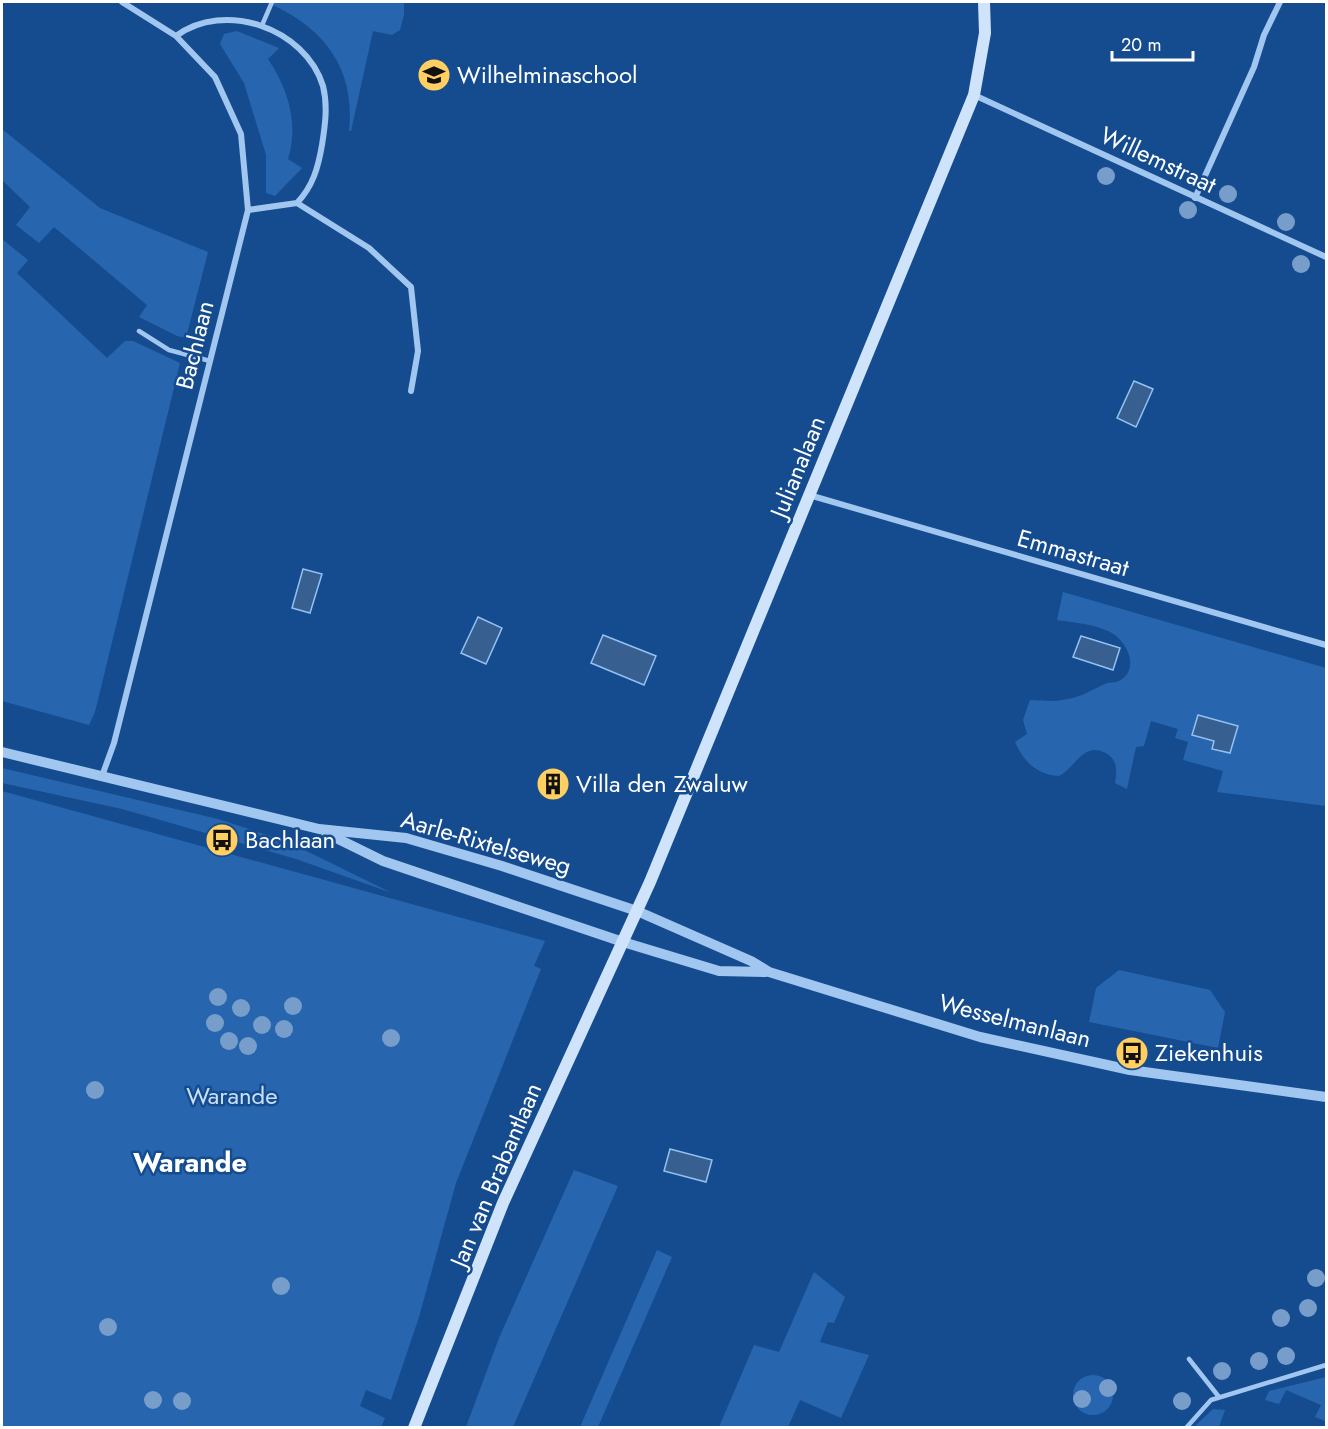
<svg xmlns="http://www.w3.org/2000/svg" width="1328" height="1429" viewBox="0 0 1328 1429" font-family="Jost,sans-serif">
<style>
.green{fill:#2766ae}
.water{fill:#375f90;stroke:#93c1f3;stroke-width:1.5}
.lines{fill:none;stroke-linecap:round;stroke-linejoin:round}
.service{stroke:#a1c6f0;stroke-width:4.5}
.minor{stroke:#a1c6f0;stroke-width:6}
.tertiary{stroke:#a1c6f0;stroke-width:10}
.secondary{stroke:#cfe3fb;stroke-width:12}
.tree{fill:#779dcb}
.labels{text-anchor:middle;stroke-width:5;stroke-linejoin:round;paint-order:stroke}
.poi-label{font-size:24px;fill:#fff;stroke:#154c8f;text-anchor:start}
.street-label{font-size:24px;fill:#fff;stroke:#154c8f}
.park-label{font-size:24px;fill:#c8e0fc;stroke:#154c8f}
.quarter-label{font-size:27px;font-weight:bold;fill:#fff;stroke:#154c8f}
</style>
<rect width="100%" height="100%" fill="#154c8f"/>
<path class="green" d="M266 2H404V15L400 30 392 35 373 31 351 131H349C356 68 323 26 266 2Z
M237 31 279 48 268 59C288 89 299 123 288 159L302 168 275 196 266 193V155L244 83 220 44 224 34Z
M2 129 100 208 208 252 186 338 177 336 139 317 147 305 54 227 39 243 16 225 30 207 2 180Z
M2 239 28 260 17 273 107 358 125 341H133L180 363 95 712 89 725 2 701Z
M1063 592 1326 668V806L1217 792 1223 771 1183 760 1188 742 1175 738 1178 729 1151 721 1144 746 1136 747 1127 789 1115 783C1117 771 1118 760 1106 753 1083 741 1076 767 1059 776 1037 775 1023 761 1015 742L1027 734 1023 720 1030 700C1041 700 1052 702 1062 700 1079 698 1090 691 1105 684 1109 682 1115 683 1119 681 1139 670 1129 646 1115 635 1099 624 1075 623 1057 620Z
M2 768 218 819 286 841 392 893 296 859 122 809 2 783Z
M2 791 545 941 534 966 541 969 456 1183 419 1317 391 1400 366 1390 360 1406 385 1418 381 1427H2Z
M1119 970 1210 990 1225 1012 1218 1048 1089 1022 1096 988Z
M574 1170 618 1186 513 1427H466L499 1338Z
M657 1250 672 1257 598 1427H580Z
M814 1272 845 1297 834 1323 828 1322 820 1342 869 1355 841 1418 800 1400 788 1427H719L754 1345 779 1352Z
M1073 1395a20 20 0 1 1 40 0a20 20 0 1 1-40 0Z
M1326 1377 1325 1421 1315 1417 1321 1405 1286 1390 1279 1404 1265 1400 1269 1391Z
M1213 1409 1225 1410 1219 1427H1194Z"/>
<path class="water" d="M1134 381 1153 389 1136 427 1117 418Z
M303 569 322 574 310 613 292 608Z
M478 617 502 628 486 664 461 653Z
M603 635 656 656 644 685 591 663Z
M1081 636 1120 648 1113 670 1073 657Z
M1198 715 1238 726 1230 753 1212 749 1214 741 1192 735Z
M670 1149 712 1160 706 1182 664 1171Z"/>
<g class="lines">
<path class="service" d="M263 23 272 2
M139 331 169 350 210 361
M1189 1359 1219 1397
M1186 1428 1211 1400 1326 1365"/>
<path class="minor" d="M176 36C224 0 305 28 323 86 328 106 325 126 322 145 318 168 313 186 297 203L248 210
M974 95 1326 257
M1195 198 1254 67 1264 35 1280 2
M297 203 369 248 411 287 418 351 411 391
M809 495 1326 645
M102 776 114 743 248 210 241 134 215 77 176 36 122 2"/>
<path class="tertiary" d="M2 752 319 829 406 838 502 866 637 911 751 961 769 972 980 1037 1130 1070 1326 1097
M326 833 383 861 623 942 719 971 766 972"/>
<path class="secondary" d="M414 1428 503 1203 650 882 974 95 985 33 984 2"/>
</g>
<g class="tree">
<circle cx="1106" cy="176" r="9"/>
<circle cx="1228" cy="194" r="9"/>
<circle cx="1188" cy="210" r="9"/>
<circle cx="1286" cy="222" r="9"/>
<circle cx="1301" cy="264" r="9"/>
<circle cx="218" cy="997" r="9"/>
<circle cx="293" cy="1006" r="9"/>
<circle cx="241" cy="1008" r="9"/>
<circle cx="215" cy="1023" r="9"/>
<circle cx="262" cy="1025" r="9"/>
<circle cx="284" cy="1029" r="9"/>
<circle cx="391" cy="1038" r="9"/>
<circle cx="229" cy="1041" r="9"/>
<circle cx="248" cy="1046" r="9"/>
<circle cx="95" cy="1090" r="9"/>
<circle cx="1316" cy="1278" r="9"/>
<circle cx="281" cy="1286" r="9"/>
<circle cx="1308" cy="1308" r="9"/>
<circle cx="1281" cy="1318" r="9"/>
<circle cx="108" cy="1327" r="9"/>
<circle cx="1286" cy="1356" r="9"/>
<circle cx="1259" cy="1361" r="9"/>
<circle cx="1222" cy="1371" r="9"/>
<circle cx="1108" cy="1388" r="9"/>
<circle cx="1082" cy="1399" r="9"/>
<circle cx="153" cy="1400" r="9"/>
<circle cx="182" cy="1401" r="9"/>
<circle cx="1182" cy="1401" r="9"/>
</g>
<defs>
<symbol id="school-disc" viewBox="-11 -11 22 22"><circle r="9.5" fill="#ffcf61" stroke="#154c8f"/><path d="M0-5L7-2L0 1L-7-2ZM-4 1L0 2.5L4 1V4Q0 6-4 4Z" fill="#111"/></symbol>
<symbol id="building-disc" viewBox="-11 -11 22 22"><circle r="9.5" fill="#ffcf61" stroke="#154c8f"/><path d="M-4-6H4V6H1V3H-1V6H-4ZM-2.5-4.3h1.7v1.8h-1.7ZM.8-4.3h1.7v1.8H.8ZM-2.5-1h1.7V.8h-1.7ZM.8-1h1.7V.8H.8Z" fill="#111"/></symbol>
<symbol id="bus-disc" viewBox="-11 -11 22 22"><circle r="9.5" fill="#ffcf61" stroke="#154c8f"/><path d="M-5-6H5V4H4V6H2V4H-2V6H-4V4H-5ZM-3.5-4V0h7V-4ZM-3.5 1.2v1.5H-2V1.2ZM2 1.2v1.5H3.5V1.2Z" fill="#111"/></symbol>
</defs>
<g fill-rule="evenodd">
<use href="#school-disc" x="415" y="56" width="38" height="38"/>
<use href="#building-disc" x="534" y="765" width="38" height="38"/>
<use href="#bus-disc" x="203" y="821" width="38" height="38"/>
<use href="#bus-disc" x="1113" y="1034" width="38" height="38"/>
</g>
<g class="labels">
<g class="poi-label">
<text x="457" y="83">Wilhelminaschool</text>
<text x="576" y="792">Villa den Zwaluw</text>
<text x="245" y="848">Bachlaan</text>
<text x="1155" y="1061">Ziekenhuis</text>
</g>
<g class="street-label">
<text transform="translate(1158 160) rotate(25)" y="8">Willemstraat</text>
<text transform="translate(195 345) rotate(-76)" y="8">Bachlaan</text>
<text transform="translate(798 467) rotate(-68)" y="8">Julianalaan</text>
<text transform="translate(1073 553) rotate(16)" y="8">Emmastraat</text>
<text transform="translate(486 843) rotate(16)" y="8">Aarle-Rixtelseweg</text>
<text transform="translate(1015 1021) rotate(14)" y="8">Wesselmanlaan</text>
<text transform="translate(496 1175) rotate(-67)" y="8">Jan van Brabantlaan</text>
</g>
<g class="park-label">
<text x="232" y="1104">Warande</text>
</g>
<g class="quarter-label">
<text x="190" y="1172">Warande</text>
</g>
</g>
<rect width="1328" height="1429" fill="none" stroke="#ffffff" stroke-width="6"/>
<path d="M1112 51v9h81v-9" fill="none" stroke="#ffffff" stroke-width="3"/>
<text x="1121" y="51" font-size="18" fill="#ffffff" stroke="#154c8f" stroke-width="4.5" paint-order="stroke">20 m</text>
</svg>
